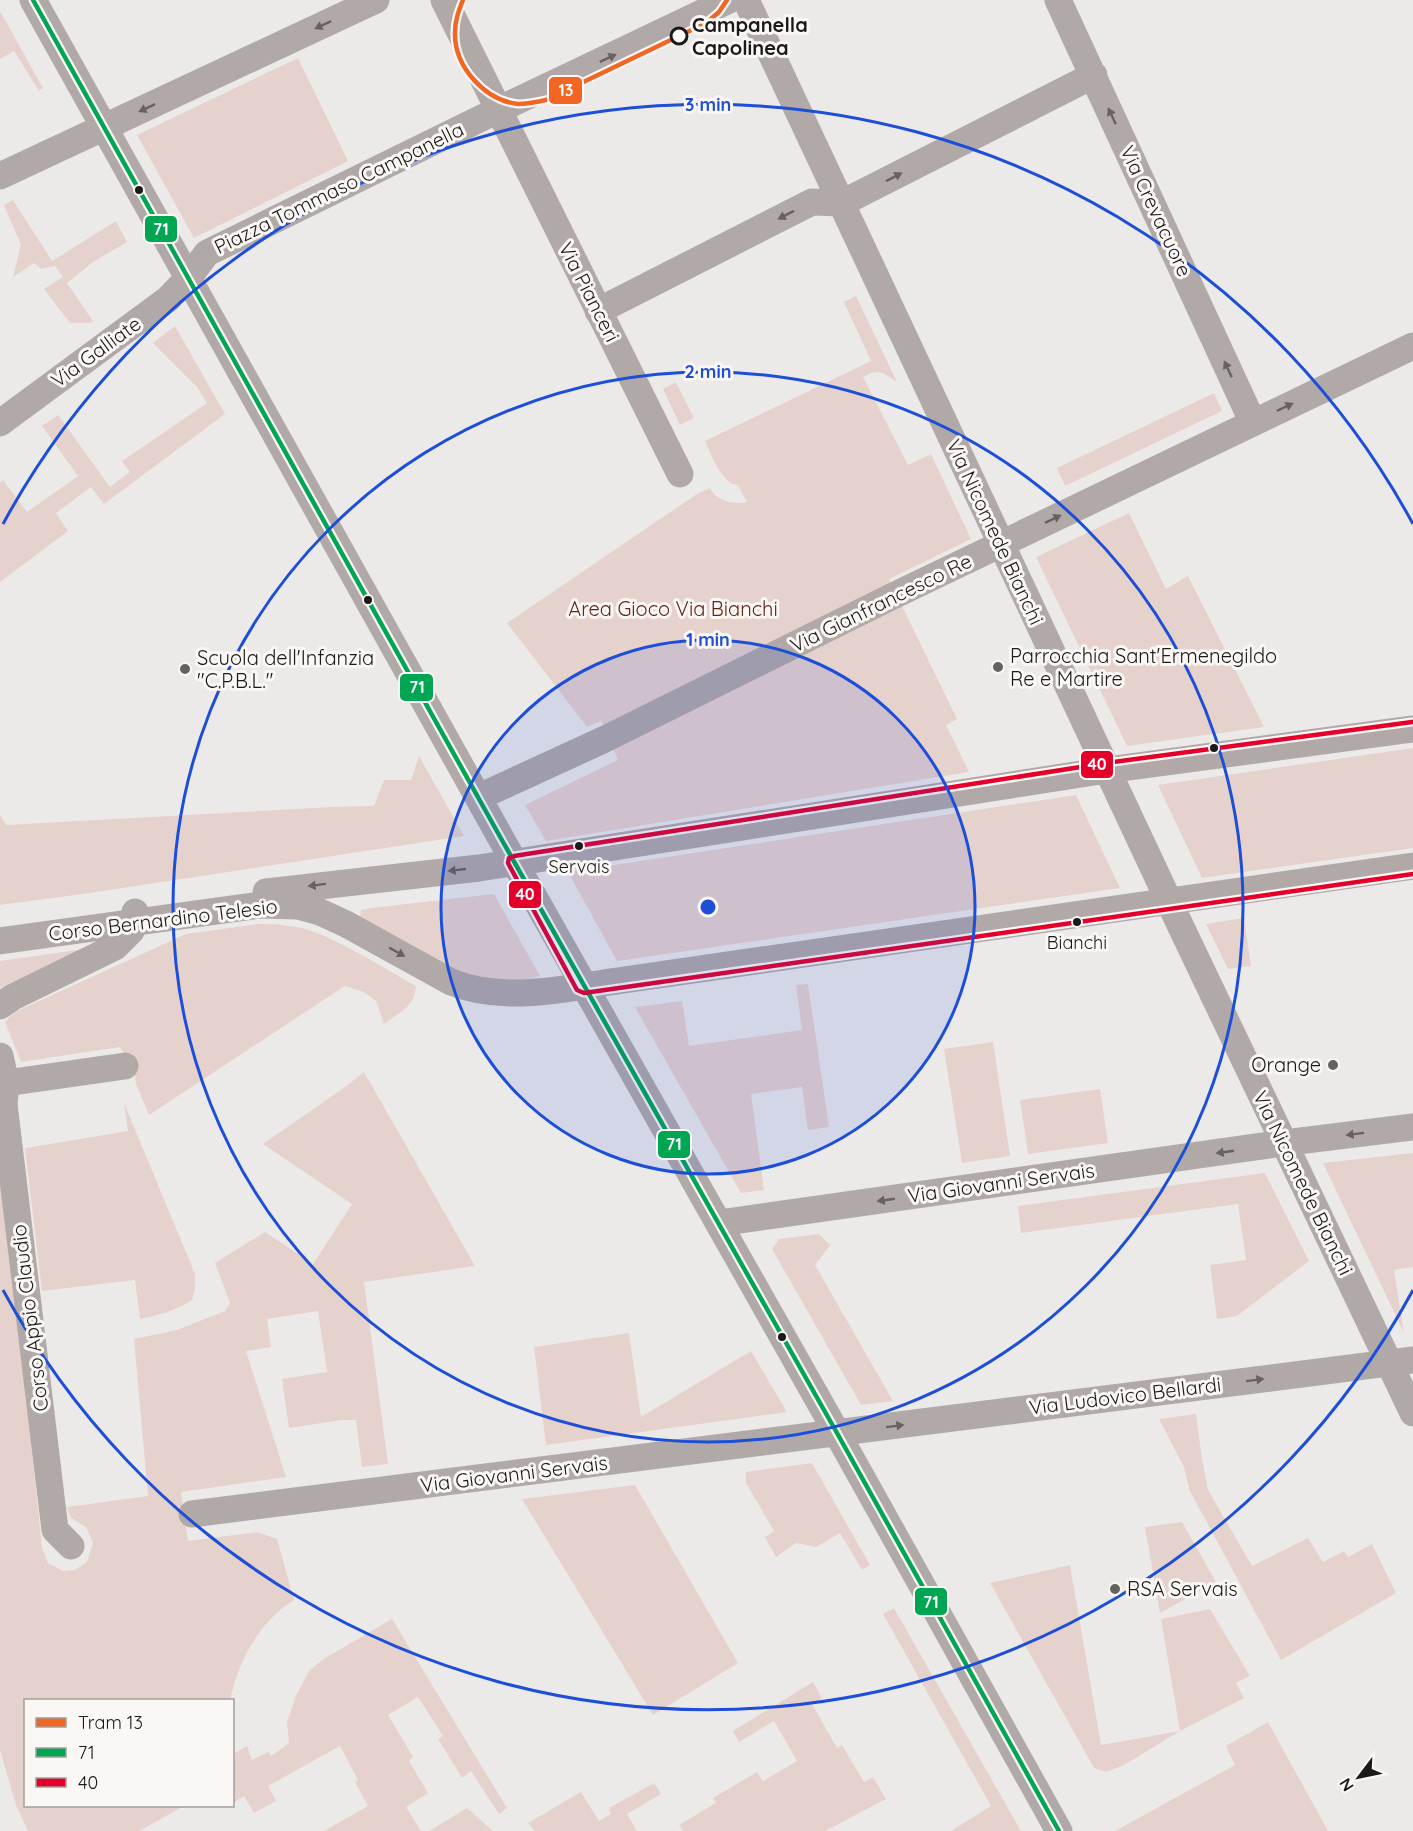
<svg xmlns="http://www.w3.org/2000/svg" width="1413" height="1831" viewBox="0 0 1413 1831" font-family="Quicksand,sans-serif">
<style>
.green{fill:#e6d2cc}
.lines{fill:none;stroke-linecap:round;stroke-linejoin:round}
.minor{stroke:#b1a9a8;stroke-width:27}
.bus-1-casing{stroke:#fbf7f5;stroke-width:9}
.bus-2-casing{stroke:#fbf7f5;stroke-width:9}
.bus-1{stroke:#00a651;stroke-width:4.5}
.bus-2{stroke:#e4002b;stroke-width:4.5}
.tram-1-casing{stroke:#fbf7f5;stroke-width:9}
.tram-1{stroke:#f26522;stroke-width:4.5}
.oneway{fill:#666261}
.ring{fill:none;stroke:#1d4ed8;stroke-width:3}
.stop-dot{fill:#fbf7f5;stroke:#1b1a1a;stroke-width:3}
.bus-dot{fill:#1b1a1a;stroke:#fbf7f5;stroke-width:2}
.poi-dot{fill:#646362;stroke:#fbf7f5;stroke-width:2}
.labels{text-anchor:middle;stroke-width:6;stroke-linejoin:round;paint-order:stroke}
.bus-label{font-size:18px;fill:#1b1a1a;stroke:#fbf7f5}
.stop-label{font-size:20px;font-weight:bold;fill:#1b1a1a;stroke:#fbf7f5;text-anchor:start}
.street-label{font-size:20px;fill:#1b1a1a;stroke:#fbf7f5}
.park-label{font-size:20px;fill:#652313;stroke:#fbf7f5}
.poi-label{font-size:20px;fill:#1b1a1a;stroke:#fbf7f5;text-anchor:start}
.centre{fill:#1d4ed8;stroke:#fbf7f5;stroke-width:3}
.ring-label{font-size:18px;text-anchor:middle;font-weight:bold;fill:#1d4ed8;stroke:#fbf7f5;stroke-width:6;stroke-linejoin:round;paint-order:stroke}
.line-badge{stroke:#fbf7f5;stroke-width:2}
.badge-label{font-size:16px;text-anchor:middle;font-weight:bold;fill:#fff}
</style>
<rect width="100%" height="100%" fill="#eceae9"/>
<path class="green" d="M0 11 43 88 39 91 14 51 0 59Z
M298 58 348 161 194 238 137 135Z
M13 200 52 261 116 221 127 242 93 262 67 283 93 321 90 323H70L44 289 63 277 55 266 41 269 34 263 13 277 21 245 4 205Z
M856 296 897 382C883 373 880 368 863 377L908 465 931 454 971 539 889 579 957 719 946 725 969 772 546 841 525 805 618 760 601 721 587 727 507 623 697 494 710 488C716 501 733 505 747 502L737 484H732C718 474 712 457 705 441L871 361 844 302Z
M175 326 225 414 104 504 91 487 56 513 68 531 0 582V483L3 480 27 512 78 476 42 426 58 415 110 487 130 472 122 461 207 403 197 387 153 343Z
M676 382 694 418 680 425 663 389Z
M1214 393 1222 411 1065 486 1057 468Z
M1129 513 1166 589 1188 576 1264 727 1127 746 1036 557Z
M1413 748V848L1202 878 1158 785Z
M419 756 464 836 83 894 0 905V815L6 825 332 807 374 806 384 780H411Z
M1076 795 1120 888 617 961 568 872Z
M494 894 540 976 505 984 464 974 360 917 361 910 371 908Z
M1244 918 1251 966 1228 969 1206 924Z
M258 924C275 924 292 925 309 930 346 943 381 967 416 986 415 1006 399 1013 384 1024L376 1001 364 992 345 986 149 1115 136 1084 134 1069 120 1047 21 1062 5 1022 15 1012 186 934Z
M84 949 0 988V961Z
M808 984 829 1127 808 1130 802 1087 751 1094 764 1190 741 1193 635 1007 682 1001 689 1046 802 1030 796 985Z
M993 1042 1010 1156 962 1163 944 1049Z
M364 1072 475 1266 364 1282 388 1464 362 1467 356 1420H342L289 1428 282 1379 327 1372 318 1311 267 1319 271 1347 246 1351 286 1477 181 1492 188 1541 257 1532 277 1539 294 1600C258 1623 239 1660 230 1700H26V1806H184L139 1831H28L16 1805 0 1750V1146L42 1548 48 1563 63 1571 75 1570 87 1562 93 1543 86 1527 71 1518 67 1507 148 1496 134 1339 177 1330 225 1311 230 1303 215 1263 265 1232 313 1264 352 1204 263 1144 345 1087Z
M1100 1089 1108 1143 1028 1154 1020 1100Z
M124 1103 195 1274V1288L192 1300C175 1311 159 1315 140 1319L135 1280 42 1291 25 1148 128 1131Z
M1413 1153V1267L1394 1270 1404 1333 1323 1163Z
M1265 1173 1309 1261 1237 1316 1217 1319 1210 1265 1246 1260 1238 1204 1021 1233 1018 1206Z
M819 1234 830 1245 815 1265 893 1401 861 1405 772 1249 779 1239Z
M629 1333 641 1417 751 1351 787 1412 546 1445 534 1347Z
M1196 1414 1202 1459 1208 1490 1252 1566 1308 1538 1323 1562 1344 1551 1348 1557 1372 1544 1396 1593 1281 1660 1190 1491 1184 1467 1159 1419Z
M812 1463 870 1565 862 1570 840 1533 816 1547 796 1543 776 1557 765 1537 774 1531 746 1483V1472Z
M635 1485 738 1663 653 1715 522 1499Z
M1182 1522 1216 1582 1160 1613 1145 1527Z
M1070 1565 1101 1745 1180 1731 1161 1619 1210 1609 1250 1676 1236 1683 1244 1698 1180 1731 1124 1765 1106 1772 1094 1768 990 1583Z
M894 1608 1021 1831H951L991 1806 883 1614Z
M392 1619 507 1808 499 1814 471 1771 462 1778 438 1739 443 1736 418 1697 388 1715 413 1757 409 1761 428 1793 406 1807 421 1831H324L368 1806 355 1782 358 1780 340 1746 268 1786 276 1801 254 1813 244 1796 233 1803V1754L247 1746 252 1760 268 1752 271 1756 289 1743 287 1722 296 1696 309 1671 322 1660Z
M813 1682 822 1698 812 1704 837 1748 842 1745 864 1782 873 1777 886 1799 825 1831H683L679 1825 716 1803 713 1798 757 1772 763 1781 797 1761 774 1721 739 1742 733 1731Z
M1268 1722 1328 1831H1115L1235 1765 1226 1746Z
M654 1783 661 1794 627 1814 637 1831H535L528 1823 581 1792 599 1821 611 1814 609 1808Z
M467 1808 493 1831H429Z"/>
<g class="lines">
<path class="minor" d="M33 0 503 842 837 1433 1059 1831
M444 0 680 474
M746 0 1182 929 1413 1413
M1058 0 1253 423
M0 176 376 0
M598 311 812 202 842 203 1094 75
M0 423 168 299 189 277 207 253 498 110 729 0
M479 797 603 740 895 595 1413 346
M266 892 479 868 1107 770 1413 729
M0 941 260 905 298 906 320 912 346 924 451 982C503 1003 563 989 617 981L1413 866
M0 1006 13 997 115 947 131 931 135 922V912
M0 1056 6 1083 4 1104 55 1530 71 1546
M6 1083 125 1066
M719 1223 1283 1143 1413 1127
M192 1514 1413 1360"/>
<defs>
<path id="bus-1" d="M33 0 503 842 837 1433 1059 1831"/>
<path id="bus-2" d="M1412 722 1106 763 514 856 509 858 508 863 577 990 584 993 1413 874"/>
</defs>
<use href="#bus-1" class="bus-1-casing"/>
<use href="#bus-2" class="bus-2-casing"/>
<use href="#bus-1" class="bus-1"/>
<use href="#bus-2" class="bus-2"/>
<defs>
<path id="tram-1" d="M463 0C459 10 455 20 455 32 454 66 484 100 518 104 527 104 537 102 546 100L706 23 719 12 727 0"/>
</defs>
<use href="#tram-1" class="tram-1-casing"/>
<use href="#tram-1" class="tram-1"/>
</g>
<defs><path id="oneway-solid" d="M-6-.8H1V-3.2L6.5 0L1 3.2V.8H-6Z" transform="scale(1.5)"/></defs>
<g class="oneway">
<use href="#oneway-solid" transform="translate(323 25) rotate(155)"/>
<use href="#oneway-solid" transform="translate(608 58) rotate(-25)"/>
<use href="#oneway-solid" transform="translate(147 108) rotate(155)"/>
<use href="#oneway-solid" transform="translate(1112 116) rotate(-115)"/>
<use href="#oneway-solid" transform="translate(894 177) rotate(-27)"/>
<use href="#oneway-solid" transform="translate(786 215) rotate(153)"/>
<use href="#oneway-solid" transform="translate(1228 369) rotate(-115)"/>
<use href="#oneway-solid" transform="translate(1285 407) rotate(-25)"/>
<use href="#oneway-solid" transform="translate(1053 519) rotate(-26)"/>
<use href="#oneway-solid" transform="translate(457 870) rotate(174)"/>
<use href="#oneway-solid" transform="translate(317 885) rotate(173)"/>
<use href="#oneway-solid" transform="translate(397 952) rotate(29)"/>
<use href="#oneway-solid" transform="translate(1355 1134) rotate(173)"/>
<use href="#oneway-solid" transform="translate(1225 1152) rotate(172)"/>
<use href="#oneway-solid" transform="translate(886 1200) rotate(172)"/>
<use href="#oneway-solid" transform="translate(1255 1380) rotate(-7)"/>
<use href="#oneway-solid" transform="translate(895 1426) rotate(-7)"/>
</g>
<circle cx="708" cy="907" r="267" fill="#1d4ed8" fill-opacity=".12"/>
<g class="ring">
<circle cx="708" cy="907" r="267"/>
<circle cx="708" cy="907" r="535"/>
<path d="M1413 1290A802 802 0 0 1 3 1290M3 524A802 802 0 0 1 1413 524"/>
</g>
<circle class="stop-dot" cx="679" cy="36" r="8"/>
<g class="bus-dot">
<circle cx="139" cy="190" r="5"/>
<circle cx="368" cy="600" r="5"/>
<circle cx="1214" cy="748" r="5"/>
<circle cx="579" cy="846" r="5"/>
<circle cx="1077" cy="922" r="5"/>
<circle cx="782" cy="1337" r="5"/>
</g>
<g class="poi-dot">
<circle cx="998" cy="667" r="6"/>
<circle cx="185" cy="669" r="6"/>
<circle cx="1333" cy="1065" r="6"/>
<circle cx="1115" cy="1589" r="6"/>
</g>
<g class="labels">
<g class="bus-label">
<text x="579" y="873">Servais</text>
<text x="1077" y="949">Bianchi</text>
</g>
<g class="stop-label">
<text x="692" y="32">Campanella<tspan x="692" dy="23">Capolinea</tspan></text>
</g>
<g class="street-label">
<text transform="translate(339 188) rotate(-26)" y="7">Piazza Tommaso Campanella</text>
<text transform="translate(1156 211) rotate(65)" y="7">Via Crevacuore</text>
<text transform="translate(589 292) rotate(63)" y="7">Via Pianceri</text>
<text transform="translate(96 352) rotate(-36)" y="7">Via Galliate</text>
<text transform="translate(995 532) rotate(65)" y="7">Via Nicomede Bianchi</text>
<text transform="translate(881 603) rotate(-26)" y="7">Via Gianfrancesco Re</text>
<text transform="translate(163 920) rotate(-7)" y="7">Corso Bernardino Telesio</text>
<text transform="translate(1001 1183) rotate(-8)" y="7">Via Giovanni Servais</text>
<text transform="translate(1303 1183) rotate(64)" y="7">Via Nicomede Bianchi</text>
<text transform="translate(30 1318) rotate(-97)" y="7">Corso Appio Claudio</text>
<text transform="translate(1125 1396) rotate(-7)" y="7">Via Ludovico Bellardi</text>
<text transform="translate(514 1474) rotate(-7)" y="7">Via Giovanni Servais</text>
</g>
<g class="park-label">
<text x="673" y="616">Area Gioco Via Bianchi</text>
</g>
<g class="poi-label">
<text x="1010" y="663">Parrocchia Sant'Ermenegildo<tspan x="1010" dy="23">Re e Martire</tspan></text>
<text x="197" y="665">Scuola dell'Infanzia<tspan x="197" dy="23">"C.P.B.L."</tspan></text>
<text x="1321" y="1072" text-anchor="end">Orange</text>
<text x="1127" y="1596">RSA Servais</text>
</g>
</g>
<circle cx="708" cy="907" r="9" class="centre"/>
<g class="ring-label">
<text x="708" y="111">3 min</text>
<text x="708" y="378">2 min</text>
<text x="708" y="646">1 min</text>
</g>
<g class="line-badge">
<rect x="548" y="76" width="35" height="29" rx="6" fill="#f26522"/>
<rect x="144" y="215" width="34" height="28" rx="6" fill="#00a651"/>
<rect x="399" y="673" width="35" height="29" rx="6" fill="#00a651"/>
<rect x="1080" y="750" width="34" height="29" rx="6" fill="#e4002b"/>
<rect x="508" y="880" width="34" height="29" rx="6" fill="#e4002b"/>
<rect x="657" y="1130" width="34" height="29" rx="6" fill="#00a651"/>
<rect x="914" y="1587" width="34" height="29" rx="6" fill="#00a651"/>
</g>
<g class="badge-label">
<text x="566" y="96">13</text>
<text x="161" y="235">71</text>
<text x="417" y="693">71</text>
<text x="1097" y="770">40</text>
<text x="525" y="900">40</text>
<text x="674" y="1150">71</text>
<text x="931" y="1608">71</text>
</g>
<rect x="24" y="1699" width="210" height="108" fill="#fbf7f5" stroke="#a19f9d" stroke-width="1.5"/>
<rect x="36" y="1718" width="30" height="9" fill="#f26522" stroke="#a19f9d" stroke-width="1.5"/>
<text x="78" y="1729" font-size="18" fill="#1b1a1a">Tram 13</text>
<rect x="36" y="1748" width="30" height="9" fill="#00a651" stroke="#a19f9d" stroke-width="1.5"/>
<text x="78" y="1759" font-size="18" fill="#1b1a1a">71</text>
<rect x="36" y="1778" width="30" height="9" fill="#e4002b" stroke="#a19f9d" stroke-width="1.5"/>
<text x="78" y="1789" font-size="18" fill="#1b1a1a">40</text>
<g transform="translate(1359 1777) rotate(238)" stroke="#fbf7f5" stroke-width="4.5" paint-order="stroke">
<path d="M0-4.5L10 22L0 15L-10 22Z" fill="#1b1a1a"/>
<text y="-9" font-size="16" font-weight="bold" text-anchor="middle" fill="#1b1a1a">N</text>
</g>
</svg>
